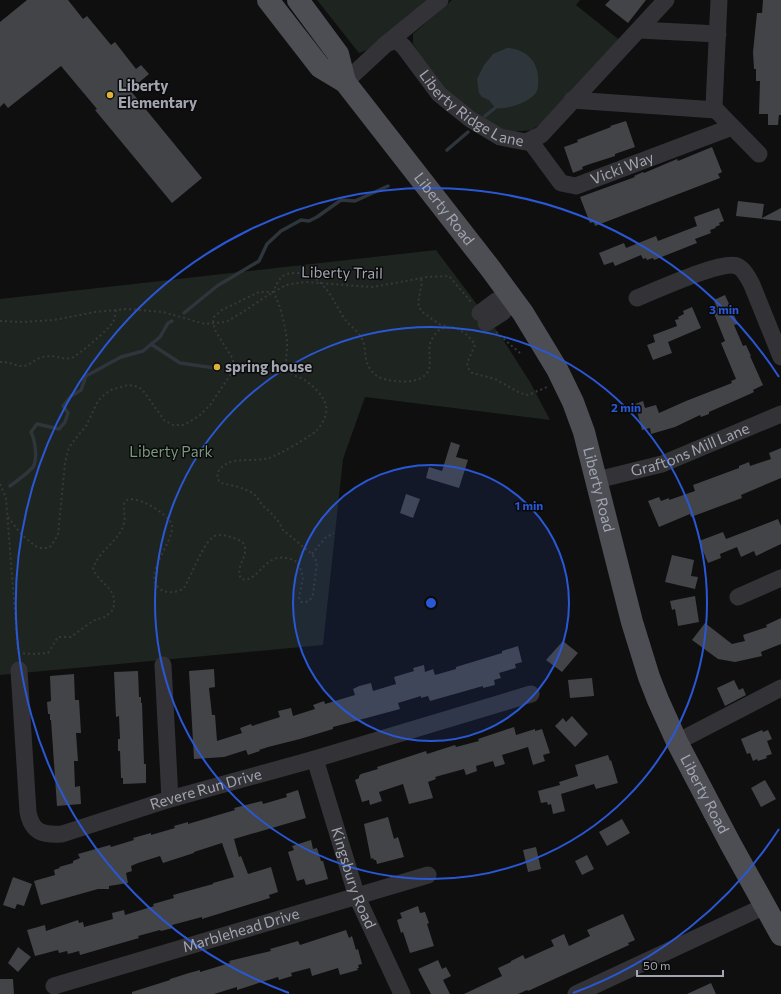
<svg xmlns="http://www.w3.org/2000/svg" width="781" height="994" viewBox="0 0 781 994" font-family="Commissioner,sans-serif">
<style>
.green{fill:#1e241f}
.water{fill:#2e353b}
.lines{fill:none;stroke-linecap:round;stroke-linejoin:round}
.stream{stroke:#2e353b;stroke-width:3.5}
.building{fill:#434448}
.path{stroke:#37383c;stroke-width:2;stroke-dasharray:2 3;stroke-linecap:butt}
.minor{stroke:#333337;stroke-width:17}
.major{stroke:#4d4e54;stroke-width:22}
.ring{fill:none;stroke:#2a57d4;stroke-width:2}
.poi-dot{fill:#ddb23a;stroke:#0a0a0b;stroke-width:1.5}
.labels{text-anchor:middle;stroke-width:3;stroke-linejoin:round;paint-order:stroke}
.poi-label{font-size:15px;font-weight:bold;fill:#a2a5b0;stroke:#0a0a0b;text-anchor:start}
.street-label{font-size:15px;fill:#a2a5b0;stroke:#0a0a0b}
.park-label{font-size:15px;fill:#7a997e;stroke:#0a0a0b}
.centre{fill:#2a57d4;stroke:#0a0a0b;stroke-width:2}
.ring-label{font-size:12px;text-anchor:middle;font-weight:bold;fill:#2a57d4;stroke:#0a0a0b;stroke-width:3;stroke-linejoin:round;paint-order:stroke}
</style>
<rect width="100%" height="100%" fill="#0f0f10"/>
<path class="green" d="M317 0H432L367 50 359 53Z
M452 0H580L576 5 622 42 552 115 532 130 511 132 491 125 442 90 413 44V34Z
M436 250 500 335 530 382 550 420 365 397 343 459 323 645 0 675V299Z"/>
<path class="water" d="M507 48C527 49 540 63 538 83 538 86 538 91 535 94 527 103 507 110 495 108L489 100 482 97 479 93 477 79 484 65 493 54Z"/>
<g class="lines">
<path class="stream" d="M485 116 495 108
M447 150 468 132
M184 313 217 286 259 261 267 244 281 231 301 220 309 221 317 217 341 200 355 201 388 186
M151 344 180 363 215 368
M10 486C18 480 27 474 33 467 38 459 35 440 31 432L37 424 59 429 65 422 68 413 63 406 71 396 81 390 86 376 121 357 143 351 160 337 168 323 172 321"/>
</g>
<path class="building" d="M27 0H68L83 19 87 16 111 45 115 42 136 69 141 65 149 74 130 90 202 178 172 203 95 110 97 109 61 66 8 108 4 103 0 107V22Z
M610 0H646L628 23 605 5Z
M763 0H781V115H779L778 125H768V114H759L760 81H756V69H754L753 52 757 13H762Z
M626 121 635 147 615 154V156L587 165 582 167 583 169 573 173 564 147 578 142 577 140 611 127 610 126Z
M712 147 722 172 718 174 720 178 595 226 594 222 590 223 580 197 635 177 634 176 643 172 644 173 677 159 678 161Z
M738 201 764 204 762 218 781 208V221L736 216Z
M719 208 724 221 719 223 720 225 715 227 716 228 710 230 711 233 695 239 697 243 654 260 653 258 647 260 646 258 643 259 641 255 615 266 613 262 604 265 599 253 624 243 626 248 656 236 658 241 697 226 694 217Z
M725 295 738 324 734 325 743 346 746 345 751 356H750L763 385 753 390 754 392 750 394 709 412V414L701 417 700 415 675 427 651 434 650 428 642 430 635 404 643 401 645 408 656 405 659 413 686 401 732 383 731 381 736 379 721 343 725 341 713 311 717 309 714 300Z
M692 307 701 328 668 342 672 353 653 360 647 345 655 342 653 335 677 326 675 320 679 319 678 317 684 314 683 311Z
M451 442 460 445 456 457 468 460 459 488 426 478 429 467 442 471Z
M781 448V478L741 495 742 498 691 517 690 514 659 527 648 501 659 497 661 501 669 498V500L695 491 693 485 739 468V466L749 462 750 466 771 459 769 453Z
M406 494 420 499 413 518 400 513Z
M778 519 781 526V544L756 556 754 551 741 557 737 547 720 554 721 558 708 563 699 541 723 532 726 539Z
M672 555 694 560 691 576 698 577 695 589 665 582Z
M695 596 699 622 678 626 675 609 672 610 670 601Z
M781 618V644L761 652 762 656 735 662 718 659 692 640 705 623 732 644 745 641 743 635 767 627 766 625Z
M563 641 578 653 562 672 546 660Z
M518 646 522 662 515 664 516 668 499 673 501 678 494 680 495 685 483 688V686L430 701 428 696 421 698V696L398 703 400 709 333 727V729L300 739 268 747 259 750 260 751 248 755 246 750 224 757 194 759 189 671 214 669 215 687 209 688 212 715H215L217 741 242 733 240 728 251 724 252 726 280 717 278 711 291 708 293 716 315 709 313 705 324 701 325 704 355 695 353 689 359 686 371 683 373 691 396 684 394 677 414 671 413 668 424 665 425 672 433 669 435 675 456 669V667L502 653V651Z
M138 671 139 697H141V703H142L144 764H146V783L123 784V778H121L120 751H118V739H120L119 716 116 717 114 672Z
M74 674 75 700H79L81 733H76L78 761H74L75 787 80 786 81 804 57 806 51 720H50V714H48L47 702 51 701 50 676Z
M592 678 594 696 570 698 568 680Z
M734 680 739 690 743 688 746 695 725 706 717 688Z
M572 716 588 734 575 747 555 726 563 718 566 722Z
M514 727 516 735 535 729V731L542 729 550 753 543 755 545 761 533 765 528 747 502 755 505 764 495 767 493 761 476 766 477 771 466 775 464 769 435 777 436 779 428 782 433 798 409 804 403 784 379 792 382 801 370 805 369 800 362 802 355 780 359 778V776L361 774 378 769 377 767 426 751 427 754 455 745 456 747 479 741 478 739Z
M762 730 763 732 768 730 772 739 767 741 772 754 766 756 767 758 758 761 757 759 753 761 750 753 747 754 741 739Z
M608 755 610 761 611 760 618 783 596 789 594 784 561 794 565 811 553 814 551 804 548 805 547 802 541 803 538 791 560 785 559 782 578 776 575 765Z
M765 780 776 799 761 807 751 788Z
M298 790 306 818 234 839 239 857 241 856 248 874 271 867 278 892 269 895 270 898 202 919V917L172 925 173 928 161 931 160 930 138 936 139 938 80 955 79 951 68 954 67 951 59 953 58 950 35 956 27 930 45 925 46 931 78 920 79 923 83 922 84 927 113 919 112 913 124 910 125 915 154 906 153 904 174 898 173 895 213 884V883L234 877 222 843 194 852V853L163 863 160 856 138 863 131 866 132 871 126 873 128 883 109 886V889H98L41 905 34 881 55 875 54 870 60 868 59 867 73 863V861L80 858 78 854 110 845 111 847 134 840 133 838 151 833V835L175 828 174 826 188 822V824L235 810 234 808 262 801 263 804 287 797 286 794Z
M388 817 394 839 398 837 404 857 377 864 376 860H374L373 858 371 859 364 824Z
M622 819 630 833 607 846 599 832Z
M311 840 313 849 317 848 321 861H323L328 879 306 885 304 879 297 881 288 852 294 850 292 846Z
M536 847 541 869 528 872 523 850Z
M587 855 594 869 582 875 575 861Z
M13 877 32 884 24 906 17 904 15 909 3 905Z
M418 906 420 913 425 912 429 923 427 924 434 946 410 953 403 932 401 933 397 920 402 918 400 913Z
M623 914 635 940 628 943 629 945 528 991 527 990 518 994H464L502 976 498 968 511 962V961L523 955 525 959 554 946 551 940 564 934 569 946 590 936 587 930Z
M346 930 349 938 352 936 356 950 358 949 362 964 358 965 359 968H357L358 970 340 975 338 968 312 976 310 968 291 973 292 976 279 980 278 977 237 990V987L214 994H132V992L170 980V979L189 973 200 970V972L230 963 229 961 271 951 270 949 298 941 300 945Z
M18 947 31 957 18 972 8 963Z
M438 960 442 969 446 967 451 976 443 980 450 994H431L418 969Z
M0 979H13L14 994H0Z
M711 983 716 994H687Z"/>
<g class="lines">
<path class="path" d="M421 279 422 282 418 303 421 311 439 324 447 326
M0 321 23 322 54 320 95 312 127 309 163 312 205 324 226 322 246 310 265 297 286 285 305 282 373 287 427 277 449 276 472 303
M496 332 520 353
M0 362C9 361 16 367 24 366 31 365 36 358 43 357 53 354 62 360 71 358 78 356 109 329 113 322 115 318 115 314 116 310
M0 484 6 498 18 653
M8 517 21 534 35 546 41 548H48L51 546 58 535 65 463 68 450 72 443 86 426 98 401 105 394 111 390 128 385 135 386 142 389 164 420 173 425H183L191 421 200 415 210 405 233 371V359L216 332 213 323 214 317 222 310 259 292H273C279 279 281 273 296 273 324 274 331 298 344 318 349 326 358 330 362 339 367 348 363 361 371 370 376 378 386 380 395 381 404 382 417 382 424 376 435 368 426 352 431 341 442 317 465 328 475 345L467 363 468 368 472 373 495 379 520 393 528 395 547 387
M312 554 325 538 334 533
M18 653 32 654 48 653 58 637H71L90 623 95 620 105 617 113 610C119 586 99 586 93 568 100 549 120 541 124 523 126 517 122 506 125 502 132 491 170 515 172 525 174 543 145 571 157 586 164 595 177 593 184 588 191 576 203 544 213 537 218 533 228 536 234 538 238 540 244 541 245 547 247 560 235 565 241 579 261 585 264 543 299 563L303 577 299 598 301 602H306L310 600 313 594 317 562 312 554 283 530 279 522 271 513 262 505 257 497 251 492 239 487 221 483 219 481 217 474C226 454 251 463 269 458 277 456 311 436 316 431 322 425 328 414 326 406 324 395 312 385 303 379 297 376 291 375 288 369 284 360 288 351 287 342 286 329 280 302 273 292"/>
<g class="minor">
<path d="M719 0 714 106 716 110 759 154"/>
<path d="M639 30 718 34"/>
<path d="M386 44 440 0"/>
<path id="s1" d="M345 82 386 44C394 40 398 41 404 47L439 94 470 119 500 137 526 142 541 135 666 0"/>
<path d="M572 100 716 110"/>
<path id="s2" d="M530 141 561 183 576 186 732 127"/>
<path d="M637 298C655 291 721 260 737 266 744 269 749 279 752 285L781 357"/>
<path d="M480 313 496 301 513 299"/>
<path d="M486 323 503 312 513 299"/>
<path id="s3" d="M597 480 662 464 781 414"/>
<path d="M738 597 781 578"/>
<path d="M163 665 170 799"/>
<path id="s4" d="M19 670 28 812C32 833 43 835 62 834L170 799 315 759 531 694"/>
<path d="M677 742 781 688"/>
<path id="s5" d="M315 759 357 897 402 994"/>
<path id="s6" d="M54 986 428 875"/>
<path d="M576 994 765 906"/>
</g>
<g class="major">
<path id="s7" d="M268 0 320 67 345 82 490 268 523 313 557 369 573 402 584 432 632 622 649 677 658 700 677 742 730 843 781 935"/>
<path d="M298 0 338 54 345 82"/>
</g>
</g>
<circle cx="431" cy="603" r="138" fill="#2a57d4" fill-opacity=".12"/>
<g class="ring">
<circle cx="431" cy="603" r="138"/>
<circle cx="431" cy="603" r="276"/>
<path d="M779 829A415 415 0 0 1 573 993M289 993A415 415 0 1 1 779 377"/>
</g>
<g class="poi-dot">
<circle cx="110" cy="95" r="4"/>
<circle cx="217" cy="367" r="4"/>
</g>
<g class="labels">
<g class="poi-label">
<text x="118" y="91">Liberty<tspan x="118" dy="17">Elementary</tspan></text>
<text x="225" y="372">spring house</text>
</g>
<g class="street-label">
<text dy="5" stroke="none"><textPath href="#s1" startOffset="170">Liberty Ridge Lane</textPath></text>
<text dy="5" stroke="none"><textPath href="#s2" startOffset="117">Vicki Way</textPath></text>
<text dy="5" stroke="none"><textPath href="#s7" startOffset="275">Liberty Road</textPath></text>
<text transform="translate(342 273) rotate(1)" y="5">Liberty Trail</text>
<text dy="5" stroke="none"><textPath href="#s3" startOffset="98">Graftons Mill Lane</textPath></text>
<text dy="5" stroke="none"><textPath href="#s7" startOffset="599">Liberty Road</textPath></text>
<text dy="5" stroke="none"><textPath href="#s4" startOffset="339">Revere Run Drive</textPath></text>
<text dy="5" stroke="none"><textPath href="#s7" startOffset="923">Liberty Road</textPath></text>
<text dy="5" stroke="none"><textPath href="#s5" startOffset="125">Kingsbury Road</textPath></text>
<text dy="5" stroke="none"><textPath href="#s6" startOffset="195">Marblehead Drive</textPath></text>
</g>
<g class="park-label">
<text x="171" y="457">Liberty Park</text>
</g>
</g>
<circle cx="431" cy="603" r="6" class="centre"/>
<g class="ring-label">
<text x="724" y="314">3 min</text>
<text x="626" y="412">2 min</text>
<text x="529" y="510">1 min</text>
</g>
<path d="M637 970v6h86v-6" fill="none" stroke="#a2a5b0" stroke-width="2"/>
<text x="643" y="970" font-size="12" fill="#a2a5b0" stroke="#0a0a0b" stroke-width="3" paint-order="stroke">50 m</text>
</svg>
